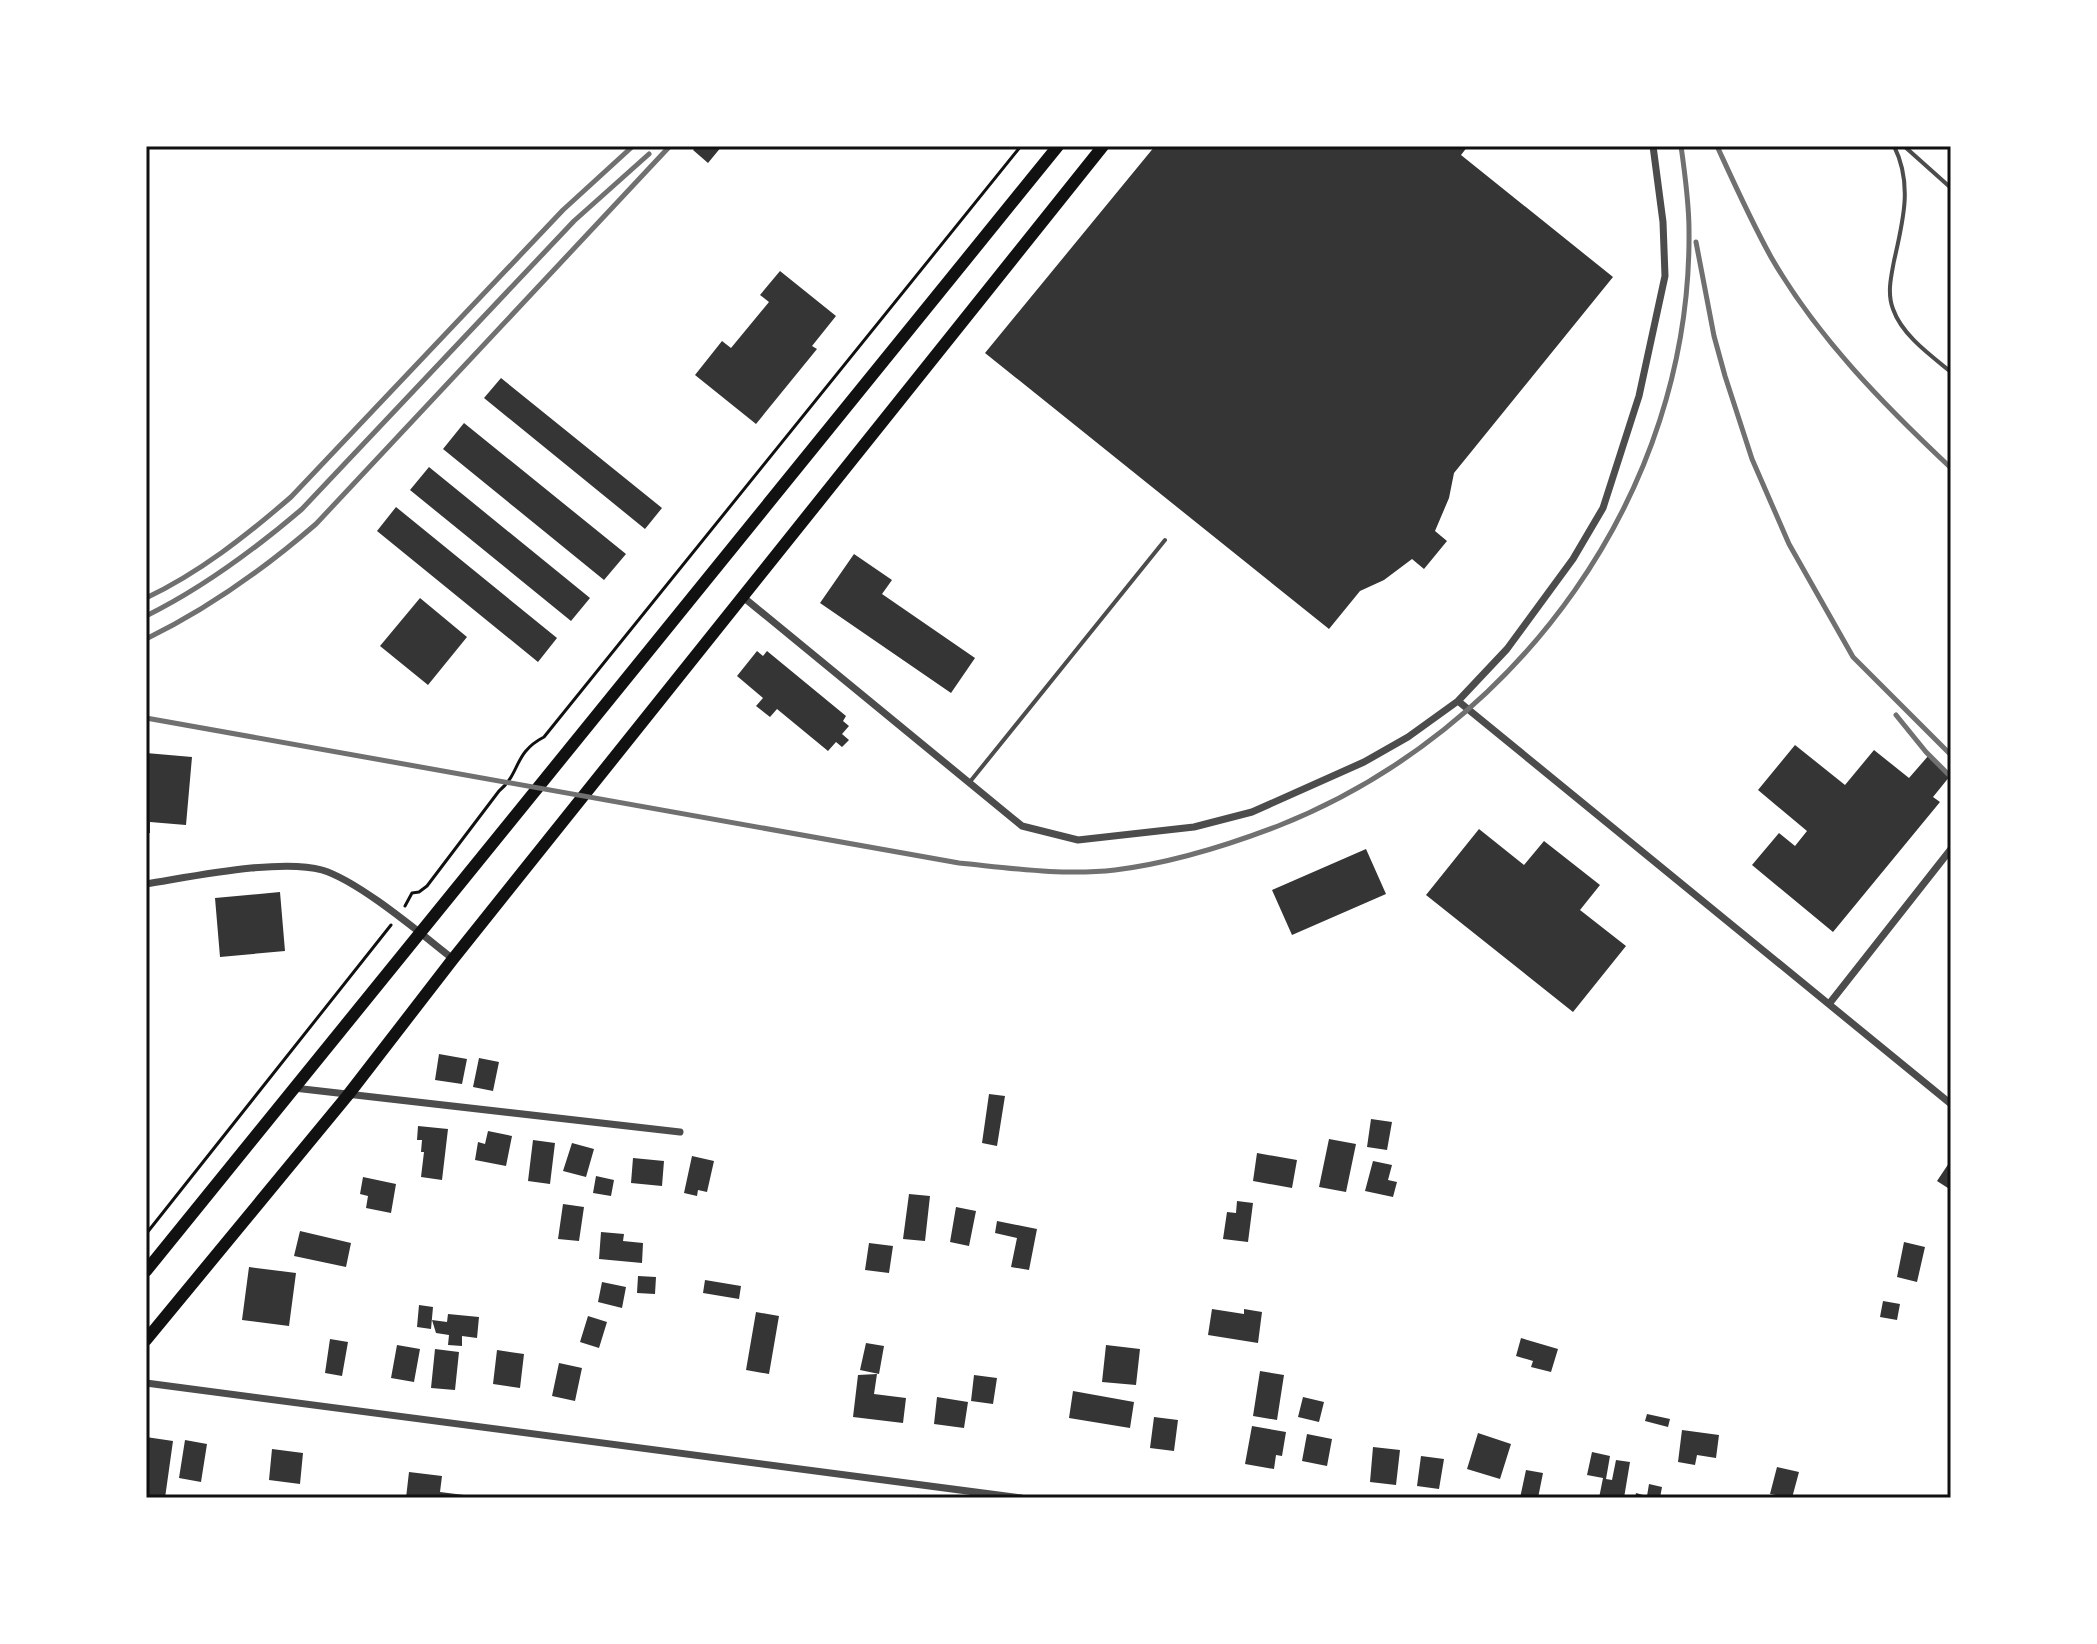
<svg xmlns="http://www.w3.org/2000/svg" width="2097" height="1644" viewBox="0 0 2097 1644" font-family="'Zilla Slab',serif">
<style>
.building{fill:#353535}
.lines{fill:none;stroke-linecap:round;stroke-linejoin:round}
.path{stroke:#111;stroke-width:3}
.service{stroke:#4c4c4c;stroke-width:4}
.minor{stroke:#4c4c4c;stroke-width:7}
.primary{stroke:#111;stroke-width:12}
.rail{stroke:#707070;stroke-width:5}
.neatline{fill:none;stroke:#111;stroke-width:3}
</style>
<rect width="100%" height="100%" fill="#fff"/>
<path class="building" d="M697 146H722L708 163 693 150Z
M1155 146H1468L1461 155 1613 277 1454 473 1449 498 1435 531 1447 541 1424 569 1412 559 1384 580 1360 591 1329 629 985 353Z
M780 271 836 316 812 346 817 349 756 424 695 375 722 341 731 348 769 302 760 295Z
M501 378 662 508 645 529 484 398Z
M464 423 626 554 604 580 443 449Z
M429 467 590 598 571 621 410 490Z
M396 507 557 638 538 662 377 531Z
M854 554 892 580 882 594 975 658 951 693 820 603Z
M420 598 467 637 428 685 380 646Z
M757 651 763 656 767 651 846 716 843 721 849 726 842 734 849 740 842 747 836 742 828 751 777 709 770 717 756 706 763 698 737 676Z
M1795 745 1845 785 1874 750 1909 778 1929 755 1950 776 1933 797 1940 802 1833 932 1752 865 1779 833 1795 846 1807 831 1758 790Z
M146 753 192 757 186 825 150 822V833H146Z
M1479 829 1524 865 1544 841 1600 885 1580 910 1626 946 1573 1012 1426 895Z
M1366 849 1386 894 1292 935 1272 890Z
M280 892 285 951 220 957 215 898Z
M439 1054 467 1059 462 1084 435 1080Z
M479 1058 499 1062 493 1091 473 1087Z
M989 1094 1005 1096 997 1146 982 1143Z
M1371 1119 1392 1122 1387 1150 1367 1147Z
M418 1126 448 1129 442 1180 421 1177 424 1152H421L422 1140H417Z
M488 1131 512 1136 506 1166 475 1160 478 1142 485 1144Z
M1329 1139 1356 1144 1346 1192 1319 1187Z
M533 1140 555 1143 550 1184 528 1181Z
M572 1143 594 1149 586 1177 563 1171Z
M1257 1153 1297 1160 1292 1188 1253 1181Z
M692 1156 714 1161 707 1192 698 1190 697 1196 684 1193Z
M633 1158 664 1161 662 1186 631 1183Z
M1951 1160V1190L1937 1181Z
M1373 1161 1392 1165 1388 1180 1397 1182 1393 1197 1365 1191Z
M596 1176 614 1180 611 1196 593 1193Z
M363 1177 396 1184 391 1213 366 1208 368 1196 360 1194Z
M909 1194 930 1196 925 1241 903 1239Z
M1237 1201 1253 1203 1248 1242 1223 1239 1227 1212 1236 1213Z
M563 1204 584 1207 579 1241 558 1239Z
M956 1207 976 1211 969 1246 950 1242Z
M997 1221 1037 1229 1029 1270 1011 1267 1017 1238 995 1233Z
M300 1231 351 1243 346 1267 294 1256Z
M601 1232 624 1234 623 1241 643 1243 642 1263 599 1259Z
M1904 1242 1925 1247 1917 1282 1897 1277Z
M869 1243 893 1246 889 1273 865 1270Z
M249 1267 296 1273 289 1326 242 1320Z
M638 1276 656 1277 655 1294 637 1293Z
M705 1280 741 1286 739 1299 703 1293Z
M602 1282 626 1287 622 1308 598 1302Z
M1883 1301 1900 1304 1897 1320 1880 1317Z
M419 1305 433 1307 431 1329 417 1327Z
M1212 1309 1244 1314V1309L1262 1312 1258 1343 1208 1335Z
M756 1312 779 1316 769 1374 746 1370Z
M448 1314 479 1317 477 1338 462 1336V1346L448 1345 449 1335 436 1333 432 1320 447 1322Z
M588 1316 607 1322 599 1348 580 1342Z
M1521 1338 1558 1349 1551 1372 1531 1367 1533 1361 1516 1356Z
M330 1339 348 1342 342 1376 325 1373Z
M866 1343 884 1346 879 1374 860 1370Z
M397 1345 420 1349 414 1382 391 1378Z
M1106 1345 1140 1349 1136 1385 1102 1382Z
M435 1349 459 1352 455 1390 431 1388Z
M497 1350 524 1354 520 1388 493 1384Z
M559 1363 582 1368 575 1401 552 1396Z
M1260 1371 1284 1375 1277 1420 1253 1416Z
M877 1374 874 1394 906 1398 903 1423 853 1417 858 1375Z
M974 1375 997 1378 993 1404 971 1401Z
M1073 1391 1134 1402 1130 1428 1069 1418Z
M937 1397 968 1402 964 1428 934 1424Z
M1303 1397 1324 1402 1319 1422 1298 1417Z
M1647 1414 1670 1419 1668 1427 1645 1421Z
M1154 1417 1178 1420 1174 1451 1150 1448Z
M1252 1426 1286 1432 1282 1456 1276 1455 1274 1469 1245 1464Z
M1682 1430 1719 1435 1716 1458 1697 1455 1695 1465 1678 1462Z
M1478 1433 1511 1444 1500 1479 1467 1469Z
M1307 1434 1332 1439 1327 1466 1302 1461Z
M146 1437 173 1441 165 1498H146Z
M185 1440 207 1444 201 1482 179 1478Z
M1373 1447 1400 1450 1396 1485 1370 1482Z
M272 1449 303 1453 300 1484 269 1480Z
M1592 1452 1610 1456 1606 1479 1612 1480 1616 1460 1630 1462 1624 1498H1599L1603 1478 1587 1475Z
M1421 1456 1444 1459 1439 1489 1417 1486Z
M1777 1467 1799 1472 1792 1498 1770 1494Z
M1526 1470 1543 1473 1538 1498H1520Z
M409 1472 442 1476 440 1492 464 1495V1498H406Z
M1649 1484 1662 1487 1660 1498H1635L1636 1493 1647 1496Z"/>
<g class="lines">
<path class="path" d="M405 906 412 893 419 892 427 886 499 791C521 773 513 753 544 737L1021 146
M146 1234 391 925"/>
<path class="service" d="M1894 146C1913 184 1903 221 1894 261 1891 277 1887 293 1893 309 1902 335 1930 355 1951 372
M1904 146 1951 188
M969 783 1165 540"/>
<path class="minor" d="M743 597 1022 826 1078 840 1194 827 1252 812 1364 762 1408 737 1458 701 1507 649 1573 559 1603 508 1639 396 1665 276 1663 222 1653 146
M1458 701 1951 1104
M146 884C191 877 280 858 322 870 359 881 421 934 453 959
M1829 1004 1951 849
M294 1088 680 1132
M146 1383 1021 1498"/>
<path class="primary" d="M146 1271 1058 146
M146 1340 348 1095 453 959 1103 146"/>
<path class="rail" d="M1717 146C1734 183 1751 221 1771 257 1817 337 1884 405 1951 468
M1696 242 1714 336 1725 376 1752 459 1789 544 1853 657 1951 755
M146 598C199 573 246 536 291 497L563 210 633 146
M146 616C203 588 254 550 302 509L574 221 649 154
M146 639C208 609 264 569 316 524L670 146
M1896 715 1926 752 1951 777
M146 718 959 863C1010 868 1063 876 1115 870 1172 863 1226 846 1278 826 1518 731 1692 492 1689 230 1689 202 1685 174 1681 146"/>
</g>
<rect width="2097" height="1644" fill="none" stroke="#ffffff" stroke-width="296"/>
<rect x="148" y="148" width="1801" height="1348" class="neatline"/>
</svg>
